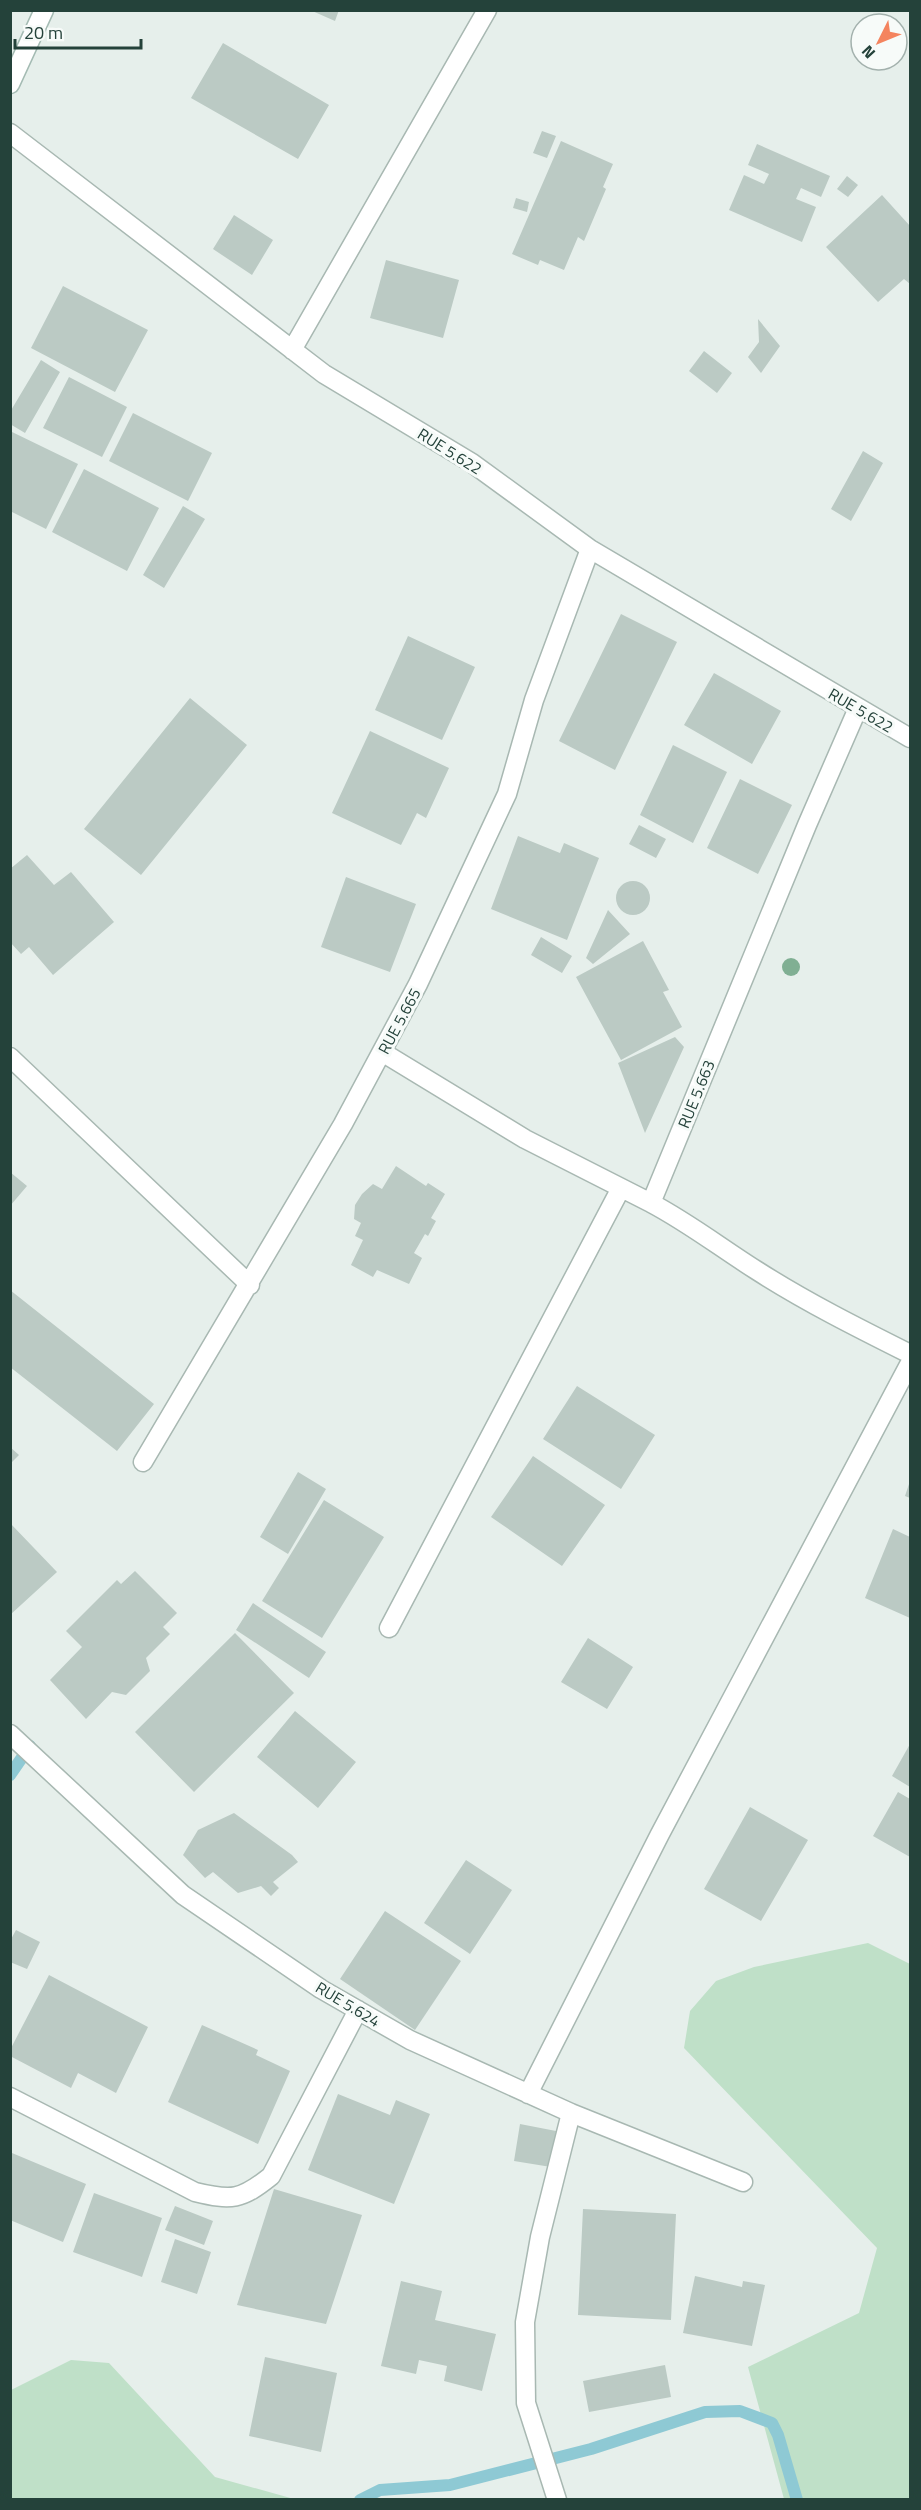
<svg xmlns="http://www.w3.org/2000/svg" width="921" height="2510" viewBox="0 0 921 2510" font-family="'Titillium Web',sans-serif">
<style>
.green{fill:#bfe0c8}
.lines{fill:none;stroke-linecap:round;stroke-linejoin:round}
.stream{stroke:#8ec9d4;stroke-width:12}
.building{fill:#bbcac4}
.street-casing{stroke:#a8b8b2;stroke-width:21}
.secondary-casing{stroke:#a4bbb3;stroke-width:21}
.street{stroke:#fff;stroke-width:18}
.secondary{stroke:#fff;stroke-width:18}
.tree{fill:#80af93}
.labels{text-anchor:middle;stroke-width:6;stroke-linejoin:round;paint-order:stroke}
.street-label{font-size:16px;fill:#24423a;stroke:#f7fbf9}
</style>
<rect width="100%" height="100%" fill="#e6efeb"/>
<path class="green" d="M868 1943 910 1964V2499H784L748 2367 859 2313 877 2248 684 2048 690 2011 716 1981 754 1967Z
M71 2360 109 2363 215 2477 294 2499H11V2390Z"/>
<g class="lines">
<path class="stream" d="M10 1775 30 1746
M360 2500 380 2490 450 2485 591 2449 705 2412 740 2411 772 2423 778 2435 797 2500"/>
</g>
<path class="building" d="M310 10H339L335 21Z
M223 43 329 105 298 159 191 98Z
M542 131 556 136 547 158 533 153Z
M561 141 613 164 603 187 606 189 584 241 578 237 564 270 540 260 538 265 512 254Z
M757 144 830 176 821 197 801 188 796 199 816 207 802 242 729 210 744 175 764 184 769 174 748 165Z
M847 176 858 185 848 197 837 189Z
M882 195 910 226V284L904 279 878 302 826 247Z
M516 198 529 202 527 212 513 208Z
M234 215 273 240 252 275 213 249Z
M386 260 459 280 443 338 370 318Z
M63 286 148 330 115 392 31 348Z
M758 319 780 346 761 373 748 357 759 342Z
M704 351 732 373 717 393 689 371Z
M41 360 60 372 25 433 10 424V412Z
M69 377 127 407 102 457 43 428Z
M133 413 212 453 188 501 109 461Z
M10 431 78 464 46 529 10 511Z
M863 451 883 463 851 521 831 509Z
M84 469 159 508 127 571 52 532Z
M183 506 205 519 164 588 143 575Z
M621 614 677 642 615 770 559 741Z
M408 636 475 667 442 740 375 710Z
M714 673 781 711 752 764 684 725Z
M190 698 247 745 141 875 84 829Z
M370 731 449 768 426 818 417 813 401 845 332 813Z
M673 745 727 772 693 843 640 815Z
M740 779 792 805 758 874 707 848Z
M639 825 666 839 656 858 629 844Z
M518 836 560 853 564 843 599 858 567 940 491 909Z
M27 855 54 885 71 872 114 922 53 975 29 947 21 954 10 942V869Z
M346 877 416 904 390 972 321 947Z
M616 898a17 17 0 1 1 34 0a17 17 0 1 1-34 0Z
M608 910 630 934 593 964 586 958Z
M541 937 572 956 562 973 531 955Z
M643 941 669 990 663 992 682 1027 621 1060 576 977Z
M675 1037 684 1047 645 1133 618 1063Z
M396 1166 426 1186 428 1183 445 1194 431 1218 436 1221 428 1236 425 1234 414 1253 422 1258 409 1284 377 1270 373 1277 351 1265 363 1240 355 1236 361 1223 354 1219 355 1205 362 1194 373 1184 382 1189Z
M10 1172 27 1186 10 1206Z
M10 1290 154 1404 117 1451 10 1367Z
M577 1386 655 1435 621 1489 543 1439Z
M10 1447 19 1455 10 1464Z
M533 1456 605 1505 562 1566 491 1517Z
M298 1472 326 1489 288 1554 260 1537Z
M910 1481V1498L905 1496Z
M324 1500 384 1537 322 1638 262 1601Z
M10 1523 57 1572 10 1615Z
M893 1529 910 1537V1618L865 1598Z
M135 1571 177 1613 163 1627 170 1634 146 1658 150 1671 126 1695 112 1692 86 1719 50 1680 82 1647 66 1631 117 1580 121 1584Z
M253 1603 326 1652 309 1678 236 1630Z
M235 1633 294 1693 194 1792 135 1732Z
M588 1638 633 1667 607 1709 561 1682Z
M295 1711 356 1762 318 1808 257 1757Z
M910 1744V1787L892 1776Z
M898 1792 910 1799V1857L873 1836Z
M750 1807 808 1840 761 1921 704 1889Z
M234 1813 292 1855 298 1862 273 1882 279 1888 271 1896 261 1886 238 1893 213 1872 205 1878 183 1855 198 1830Z
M466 1860 512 1890 470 1954 424 1923Z
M385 1911 461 1961 415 2030 340 1979Z
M16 1930 40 1942 27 1969 10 1962V1941Z
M49 1975 148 2027 116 2093 78 2073 71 2088 10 2056V2050Z
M202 2025 258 2050 256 2055 290 2071 258 2144 168 2102Z
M338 2094 390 2115 396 2100 430 2114 394 2204 308 2170Z
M520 2124 556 2131 551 2167 514 2161Z
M12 2153 86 2184 63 2242 10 2220Z
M274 2189 362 2215 326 2324 237 2305Z
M94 2193 162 2218 142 2277 73 2252Z
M175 2206 213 2221 204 2245 165 2230Z
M583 2209 676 2214 671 2320 578 2315Z
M175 2239 211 2252 197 2294 161 2282Z
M695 2276 742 2287 743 2281 765 2285 752 2346 683 2333Z
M401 2281 442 2291 435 2320 496 2334 482 2391 444 2381 447 2366 419 2360 416 2374 381 2366Z
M265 2357 337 2373 321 2452 249 2436Z
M665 2365 671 2397 589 2412 583 2381Z"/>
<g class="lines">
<defs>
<path id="street" d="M10 133 324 374 472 463 590 549 910 738
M292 350 487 10
M858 708 807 825 651 1203C689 1223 721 1248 756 1270 806 1302 858 1328 910 1354
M382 1052 525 1139 651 1203
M10 1057 250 1285
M143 1462 343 1124 418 984 507 794 534 700 590 549
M389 1628 621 1188
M10 1734 183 1895 321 1989 410 2040 571 2113 743 2182
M528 2094 660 1834 910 1363
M10 2097 195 2192C232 2201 241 2200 271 2176L358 2010
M557 2500 526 2403 525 2322 540 2237 571 2113"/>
<path id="secondary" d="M10 84 44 10"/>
</defs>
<use href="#street" class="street-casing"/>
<use href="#secondary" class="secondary-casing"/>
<use href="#street" class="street"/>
<use href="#secondary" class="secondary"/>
</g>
<circle class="tree" cx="791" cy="967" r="9"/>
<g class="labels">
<g class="street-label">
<text transform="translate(450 451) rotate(32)" y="6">RUE 5.622</text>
<text transform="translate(861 710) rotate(30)" y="6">RUE 5.622</text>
<text transform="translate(399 1021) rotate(-62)" y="6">RUE 5.665</text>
<text transform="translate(696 1094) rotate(-68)" y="6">RUE 5.663</text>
<text transform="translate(348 2004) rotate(31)" y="6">RUE 5.624</text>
</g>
</g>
<rect width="921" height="2510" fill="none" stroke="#24423a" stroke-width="24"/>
<g transform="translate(879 42) rotate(227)"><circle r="28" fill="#f7fbf9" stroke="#a3b1ad" stroke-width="1.5"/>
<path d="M0-4.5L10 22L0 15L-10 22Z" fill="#f4845f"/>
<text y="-9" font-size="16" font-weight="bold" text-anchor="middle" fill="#24423a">N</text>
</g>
<path d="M15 39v9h126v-9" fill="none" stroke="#24423a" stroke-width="3"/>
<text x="24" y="39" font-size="18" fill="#24423a" stroke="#f7fbf9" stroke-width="4.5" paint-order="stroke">20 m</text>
</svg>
